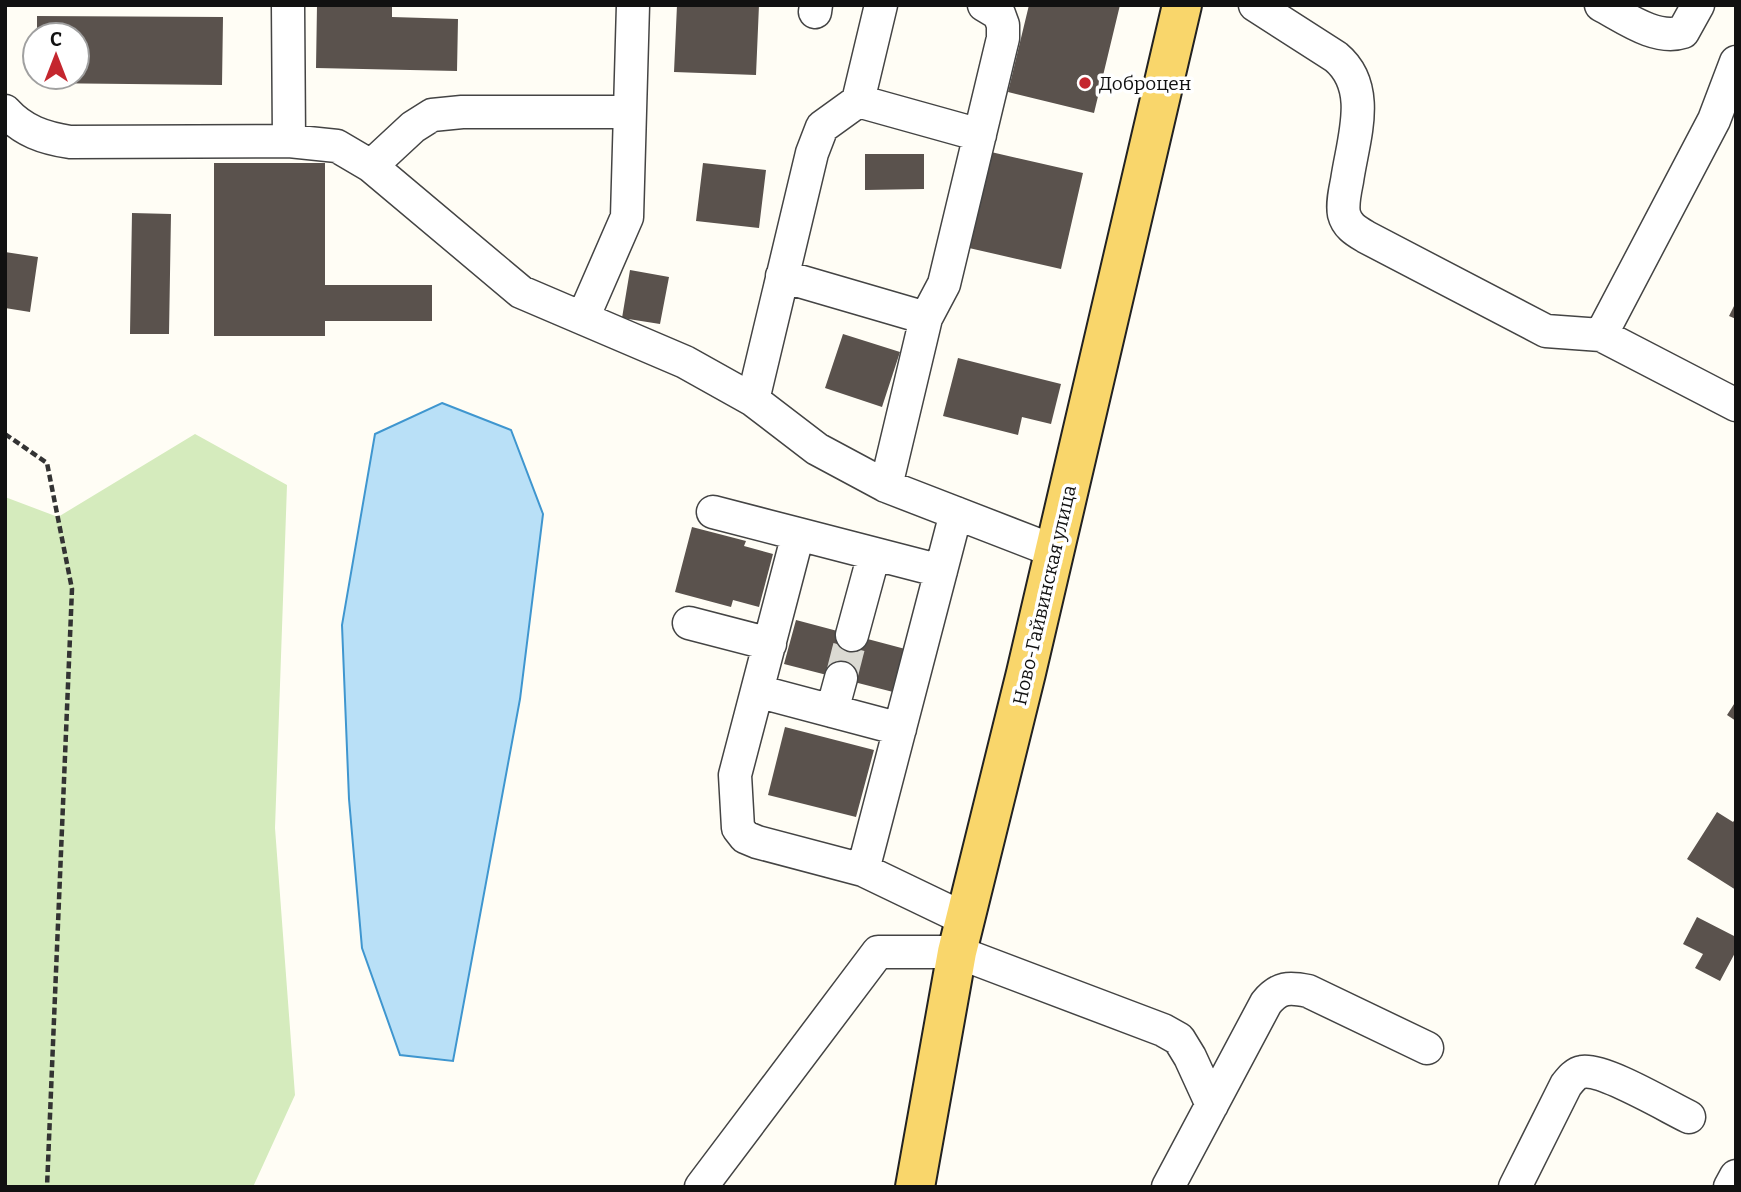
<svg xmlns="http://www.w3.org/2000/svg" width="1741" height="1192" viewBox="0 0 1741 1192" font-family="Bitter,serif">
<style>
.green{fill:#d5ebbd}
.water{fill:#b9e0f7;stroke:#3f96cf;stroke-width:2}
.building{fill:#5a524d}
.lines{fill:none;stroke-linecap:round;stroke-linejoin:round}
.minor-tunnel{stroke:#dbdad3;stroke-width:32;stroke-dasharray:32 16;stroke-linecap:butt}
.minor-casing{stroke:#444;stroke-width:35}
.major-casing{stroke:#222;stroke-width:42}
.path{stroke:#333;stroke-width:4.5;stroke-dasharray:7 3.5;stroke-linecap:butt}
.minor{stroke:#fff;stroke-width:32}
.major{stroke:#f9d66b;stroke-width:38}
.poi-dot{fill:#c4262e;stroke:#fff;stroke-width:2.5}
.labels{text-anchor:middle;stroke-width:7;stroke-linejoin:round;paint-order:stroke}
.poi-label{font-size:19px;fill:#111;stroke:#fff;text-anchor:start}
.street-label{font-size:19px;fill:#111;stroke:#fff}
</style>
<rect width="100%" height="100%" fill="#fffdf5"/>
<path class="green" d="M195 434 287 485 275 828 295 1095 253 1187H5V497L58 517Z"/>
<path class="water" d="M442 403 511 430 543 514 520 699 453 1061 400 1055 362 948 349 799 342 625 375 434Z"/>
<path class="building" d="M317 5H392V17L458 19 457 71 316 68Z
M677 5H759L756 75 674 72Z
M1029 5H1120L1094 113 1008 92Z
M37 16 223 17 222 85 36 83V77H77V35H37Z
M991 152 1083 173 1061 269 969 248Z
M865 154H924V189L865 190Z
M214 163H325V285H432V321H325V336H214Z
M703 163 766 170 759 228 696 221Z
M132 213 171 214 169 334H130Z
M5 252 38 257 30 312 5 308Z
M630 270 669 277 660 324 622 318Z
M1736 302V319L1729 316Z
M843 334 900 352 882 407 825 388Z
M958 358 1061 384 1051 424 1022 417 1018 435 943 416Z
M692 527 746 541 744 546 773 554 759 607 733 600 731 607 675 592Z
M796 620 909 650 897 693 784 664Z
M1736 701V721L1727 715Z
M785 727 874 750 856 817 768 795Z
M1717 812 1733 822 1736 818V890L1687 859Z
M1697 917 1736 937V951L1720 981 1695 968 1703 954 1683 944Z"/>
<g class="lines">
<path class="minor-tunnel" d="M841 678 852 635"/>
<defs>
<path id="minor" d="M288 5 289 141
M1255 5 1336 57C1373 88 1353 139 1347 181 1345 191 1342 204 1344 214 1347 226 1356 231 1366 237L1546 331 1601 335 1736 405
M1601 5C1624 17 1656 41 1683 32L1698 5
M815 12 816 5
M858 101 980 135
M5 111C23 131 44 138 70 142L289 141 337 146 371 166 521 292 685 362 753 400 817 449 886 486 1054 551
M371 166 413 127 432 115 462 112H630
M782 276 926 318
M583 318 627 217 633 5
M1601 335 1714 120 1736 62
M753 400 812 153 822 127 858 101 881 5
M886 486 926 318 944 284 1003 38V25L999 14 984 5
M713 512 798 534
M956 513 863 870 965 919
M689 623 770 644
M852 635 874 554
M757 691 900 729
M832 711 841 678
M863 870 757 842 745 837 738 828 735 775 798 534 941 571
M701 1187 878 952H957L1163 1030 1179 1039 1190 1057 1212 1105
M1168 1187 1266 1003C1279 987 1289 987 1308 991L1427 1048
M1515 1187 1566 1085C1570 1080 1575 1073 1582 1072 1603 1068 1668 1107 1689 1117
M1730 1187 1736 1176"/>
<path id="major" d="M915 1187 957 952 1026 673 1182 5"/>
</defs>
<use href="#minor" class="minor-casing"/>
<use href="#major" class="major-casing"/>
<path class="path" d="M5 434 47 463 72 589 47 1187"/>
<use href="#minor" class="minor"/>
<use href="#major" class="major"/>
</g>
<circle class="poi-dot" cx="1085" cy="83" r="7"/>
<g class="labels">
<g class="poi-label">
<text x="1099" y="90">Доброцен</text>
</g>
<g class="street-label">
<text transform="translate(1044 595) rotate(-77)" y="7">Ново-Гайвинская улица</text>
</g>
</g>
<rect width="1741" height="1192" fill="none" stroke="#111111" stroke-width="14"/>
<g transform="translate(56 56)"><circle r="33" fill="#ffffff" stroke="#a0a0a0" stroke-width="2"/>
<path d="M0-5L12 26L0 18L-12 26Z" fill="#c4262e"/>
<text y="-10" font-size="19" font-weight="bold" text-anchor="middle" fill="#111111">С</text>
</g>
</svg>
